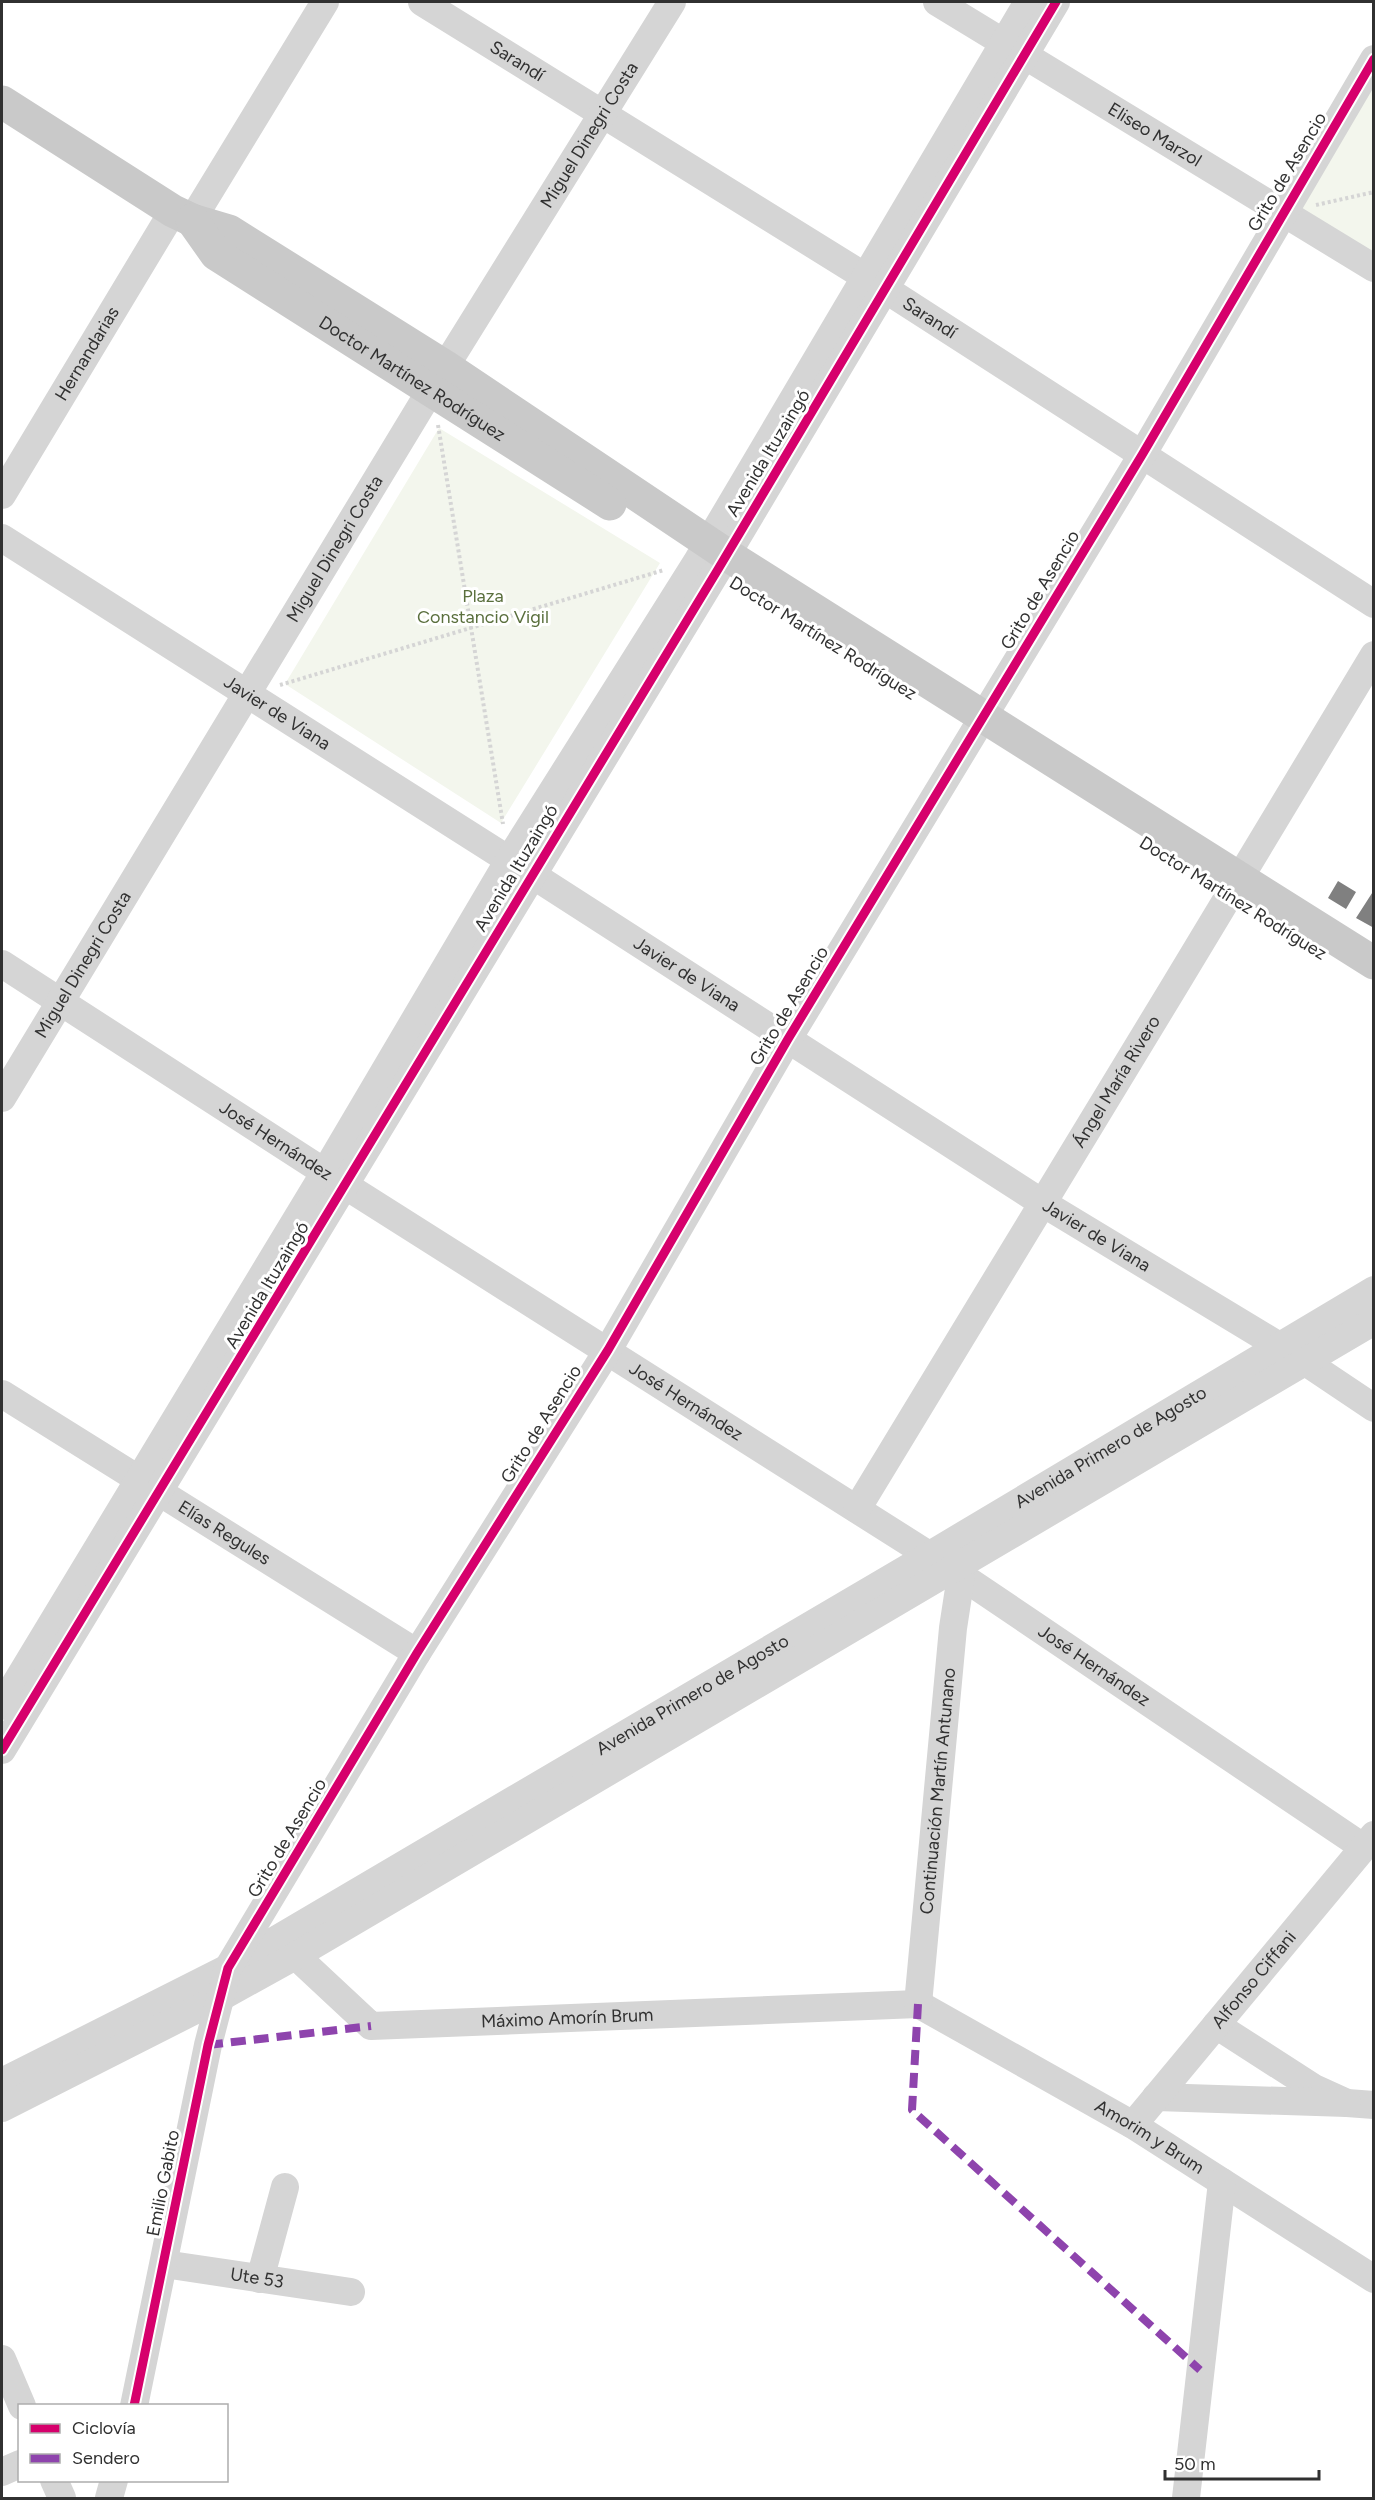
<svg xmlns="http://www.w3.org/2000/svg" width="1375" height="2500" viewBox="0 0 1375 2500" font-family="Figtree,sans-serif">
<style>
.green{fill:#f3f6ed}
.building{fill:#808080}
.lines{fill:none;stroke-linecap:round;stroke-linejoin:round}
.path{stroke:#d5d5d5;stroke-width:4;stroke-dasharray:3 3;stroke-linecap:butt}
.minor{stroke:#d5d5d5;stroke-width:28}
.major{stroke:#c9c9c9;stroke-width:33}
.quiet{stroke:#8e44ad;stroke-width:8;stroke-dasharray:15 8;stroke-linecap:butt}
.cycleway-casing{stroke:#fff;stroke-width:13}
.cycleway{stroke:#d6006c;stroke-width:9}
.labels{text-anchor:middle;stroke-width:6;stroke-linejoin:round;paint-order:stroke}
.street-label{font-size:18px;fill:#313131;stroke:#fff}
.park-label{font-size:18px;fill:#5a6f3d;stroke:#fff}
</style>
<rect width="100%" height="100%" fill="#fff"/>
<path class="green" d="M1373 81V255L1297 210Z
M439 428 660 563 501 823 285 684Z"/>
<path class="building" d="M1338 881 1356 892 1346 909 1328 898Z
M1374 890V928L1356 918Z"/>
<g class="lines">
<path class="path" d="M1316 205 1374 192
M438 425 503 824
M280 685 664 570"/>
<g class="minor">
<path id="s1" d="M422 2 885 289 1374 604"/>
<path id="s2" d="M937 2 1374 268"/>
<path d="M192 220 325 2"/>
<path id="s3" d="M2 495 173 211"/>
<path id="s4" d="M2 538 531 874 1041 1202 1304 1361 1374 1408"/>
<path id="s5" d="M2 964 346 1186 951 1569 1363 1847"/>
<path id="s6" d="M2 1098 432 388 672 2"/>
<path id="s7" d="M2 1394 417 1653"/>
<path id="s8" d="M857 1509C1028 1224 1204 941 1374 655"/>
<path d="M2 1706 325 1172 509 860 698 560 1028 2"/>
<path d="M2 1750 717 571 1056 2"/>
<path id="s9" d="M282 1943 371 2026 918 2004"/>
<path id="s10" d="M918 2004 1133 2125 1374 2279"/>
<path id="s11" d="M918 2004 953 1628 961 1576"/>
<path d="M1216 2025 1314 2088 1347 2103 1374 2105"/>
<path id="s12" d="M2 2082 228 1968 930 1555 1374 1290"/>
<path d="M1156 2097 1347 2103"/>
<path d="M2 2108 221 1997 295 1956 1374 1321"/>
<path id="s13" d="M1133 2125 1374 1835"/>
<path id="s14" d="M164 2264 351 2292"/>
<path d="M260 2279 285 2187"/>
<path d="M2 2359 22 2406"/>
<path d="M134 2406 208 2045 228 1968 417 1653 608 1350 788 1039 1142 455 1374 59"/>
<path d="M2 2472 20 2464"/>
<path d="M54 2480 62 2498"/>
<path d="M109 2498 114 2480"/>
<path d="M1186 2498 1222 2182"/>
</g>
<g class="major">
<path d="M2 102 173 211 192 220 229 231 446 367 727 555 1374 963"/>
<path id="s15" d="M192 220 216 254 610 504"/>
</g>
<path class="quiet" d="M918 2004 912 2110 1200 2370
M208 2045 371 2026"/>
<defs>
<path id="cycleway" d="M2 1750 717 571 1056 2
M134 2406 208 2045 228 1968 417 1653 608 1350 788 1039 1142 455 1374 59"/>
</defs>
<use href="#cycleway" class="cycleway-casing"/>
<use href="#cycleway" class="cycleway"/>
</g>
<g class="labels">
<g class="street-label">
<text dy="6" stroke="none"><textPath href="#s1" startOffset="112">Sarandí</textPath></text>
<text dy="6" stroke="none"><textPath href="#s6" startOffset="1128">Miguel Dinegri Costa</textPath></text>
<text dy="6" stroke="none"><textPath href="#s2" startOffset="255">Eliseo Marzol</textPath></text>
<text transform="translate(1287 172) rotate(-59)" y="6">Grito de Asencio</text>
<text dy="6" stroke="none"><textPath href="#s1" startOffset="598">Sarandí</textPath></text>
<text dy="6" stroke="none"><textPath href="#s3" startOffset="165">Hernandarias</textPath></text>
<text dy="6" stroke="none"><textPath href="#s15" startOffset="274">Doctor Martínez Rodríguez</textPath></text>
<text transform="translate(768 453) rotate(-59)" y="6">Avenida Ituzaingó</text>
<text dy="6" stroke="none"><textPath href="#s6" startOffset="642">Miguel Dinegri Costa</textPath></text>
<text transform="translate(1040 590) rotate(-59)" y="6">Grito de Asencio</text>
<text transform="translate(823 638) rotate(32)" y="6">Doctor Martínez Rodríguez</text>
<text dy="6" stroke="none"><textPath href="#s4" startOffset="326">Javier de Viana</textPath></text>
<text transform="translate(516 868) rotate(-59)" y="6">Avenida Ituzaingó</text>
<text transform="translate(1233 898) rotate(32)" y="6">Doctor Martínez Rodríguez</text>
<text dy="6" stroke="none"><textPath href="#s6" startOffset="156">Miguel Dinegri Costa</textPath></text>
<text dy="6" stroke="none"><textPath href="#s4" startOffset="812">Javier de Viana</textPath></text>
<text transform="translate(789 1006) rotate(-59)" y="6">Grito de Asencio</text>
<text dy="6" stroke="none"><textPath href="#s8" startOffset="500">Ángel María Rivero</textPath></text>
<text dy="6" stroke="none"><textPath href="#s5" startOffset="326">José Hernández</textPath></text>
<text dy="6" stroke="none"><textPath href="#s4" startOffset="1298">Javier de Viana</textPath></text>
<text transform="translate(267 1285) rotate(-59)" y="6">Avenida Ituzaingó</text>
<text dy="6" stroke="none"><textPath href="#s5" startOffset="812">José Hernández</textPath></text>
<text transform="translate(541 1424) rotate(-58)" y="6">Grito de Asencio</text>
<text dy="6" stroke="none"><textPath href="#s12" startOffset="1278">Avenida Primero de Agosto</textPath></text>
<text dy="6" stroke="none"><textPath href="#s7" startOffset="262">Elías Regules</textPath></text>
<text dy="6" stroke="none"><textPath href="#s5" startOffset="1298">José Hernández</textPath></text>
<text dy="6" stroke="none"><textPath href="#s12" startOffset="792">Avenida Primero de Agosto</textPath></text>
<text dy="6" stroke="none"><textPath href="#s11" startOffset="214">Continuación Martín Antunano</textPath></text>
<text transform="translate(287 1838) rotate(-59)" y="6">Grito de Asencio</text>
<text dy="6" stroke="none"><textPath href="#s13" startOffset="189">Alfonso Ciffani</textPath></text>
<text dy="6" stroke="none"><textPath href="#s9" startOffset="318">Máximo Amorín Brum</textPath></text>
<text dy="6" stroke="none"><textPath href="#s10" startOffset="267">Amorim y Brum</textPath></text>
<text transform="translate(163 2183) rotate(-79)" y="6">Emilio Gabito</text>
<text dy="6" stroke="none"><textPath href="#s14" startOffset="94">Ute 53</textPath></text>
</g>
<g class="park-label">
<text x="483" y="602">Plaza<tspan x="483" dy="21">Constancio Vigil</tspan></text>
</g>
</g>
<rect width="1375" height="2500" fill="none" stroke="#313131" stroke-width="6"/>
<rect x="18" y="2404" width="210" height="78" fill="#ffffff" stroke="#adadad" stroke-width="1.5"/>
<rect x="30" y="2424" width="30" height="9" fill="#d6006c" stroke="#adadad" stroke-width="1.5"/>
<text x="72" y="2434" font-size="18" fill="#313131">Ciclovía</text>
<rect x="30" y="2454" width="30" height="9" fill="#8e44ad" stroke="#adadad" stroke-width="1.5"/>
<text x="72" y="2464" font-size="18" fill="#313131">Sendero</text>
<path d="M1165 2470v9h154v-9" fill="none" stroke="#313131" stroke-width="3"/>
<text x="1174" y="2470" font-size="18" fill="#313131" stroke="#ffffff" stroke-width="4.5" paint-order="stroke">50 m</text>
</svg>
